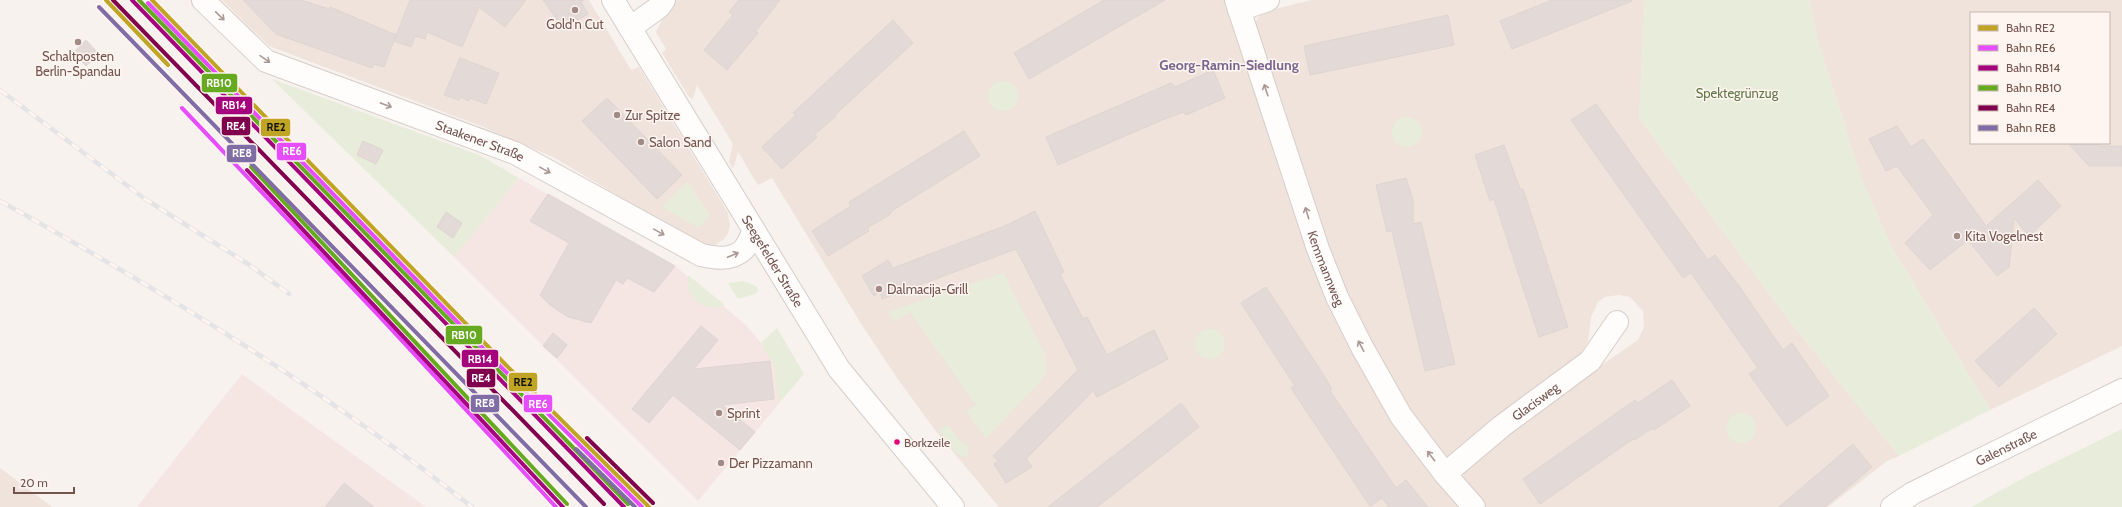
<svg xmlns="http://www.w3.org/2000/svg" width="2122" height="507" viewBox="0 0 2122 507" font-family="Cabin,sans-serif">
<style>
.residential{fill:#efe3dc;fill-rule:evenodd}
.commercial{fill:#f6e6e3}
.green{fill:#e8ecda}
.building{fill:#e3d9d6;stroke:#dfd4d0}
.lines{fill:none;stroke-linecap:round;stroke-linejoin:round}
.minor-casing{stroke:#d6cdca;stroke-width:24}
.tertiary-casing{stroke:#d6cdca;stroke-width:24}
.minor{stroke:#fefdfc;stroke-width:22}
.tertiary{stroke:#fefdfc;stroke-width:22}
.rail-casing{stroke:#e4e3e6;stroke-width:4.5}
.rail{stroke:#fef5f0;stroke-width:3;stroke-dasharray:9;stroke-linecap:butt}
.rail-1-casing{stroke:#fef5f0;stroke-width:7}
.rail-2-casing{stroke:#fef5f0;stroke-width:7}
.rail-3-casing{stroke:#fef5f0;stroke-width:7}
.rail-4-casing{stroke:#fef5f0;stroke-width:7}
.rail-5-casing{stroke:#fef5f0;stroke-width:7}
.rail-6-casing{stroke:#fef5f0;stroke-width:7}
.rail-1{stroke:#c0a424;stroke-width:4}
.rail-2{stroke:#e64dff;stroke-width:4}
.rail-3{stroke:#a5027d;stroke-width:4}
.rail-4{stroke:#6a2;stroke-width:4}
.rail-5{stroke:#80004d;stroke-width:4}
.rail-6{stroke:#816da6;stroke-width:4}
.oneway{stroke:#ab9894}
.poi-dot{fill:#a28b87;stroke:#fef5f0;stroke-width:1.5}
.bus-dot{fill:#e5007d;stroke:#fef5f0;stroke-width:1.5}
.labels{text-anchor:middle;stroke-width:3;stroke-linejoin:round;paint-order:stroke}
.bus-label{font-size:12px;fill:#74544f;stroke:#fef5f0;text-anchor:start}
.poi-label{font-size:13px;fill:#74544f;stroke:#fef5f0;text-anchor:start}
.park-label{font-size:13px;fill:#607848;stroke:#fef5f0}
.street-label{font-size:13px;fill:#74544f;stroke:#fef5f0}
.neighbourhood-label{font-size:14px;font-weight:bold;fill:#7a678f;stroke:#fef5f0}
.line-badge{stroke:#fef5f0;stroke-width:1.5}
.badge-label{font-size:11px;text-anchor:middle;font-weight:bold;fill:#fff}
.pale-badge-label{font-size:11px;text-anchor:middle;font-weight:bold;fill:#111}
</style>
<rect width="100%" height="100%" fill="#f7f2ee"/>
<path class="residential" d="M222 0H589L631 70 639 67 728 213 730 226 728 233 724 239 714 246 707 247 700 245 555 158 481 126 269 46Z
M677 0H1225L1293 198 1462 507H999L935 430 895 375 860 322 772 178 758 185 738 152 733 169 729 162 733 144 697 85 693 99 689 97 662 53 666 49 656 32 662 20Z
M1312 0H1645L1639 118 1788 319 1899 456 1887 461 1828 507H1485L1463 482 1464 471 1567 389 1638 340 1644 327 1643 311 1630 297 1619 295 1605 297 1598 302 1591 317 1588 341 1580 355 1453 455 1447 456 1441 453 1418 423 1379 363 1339 277 1255 24 1258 17 1263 12Z
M1809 0H2122V346L1990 410 1891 246 1861 178 1818 41ZM1971 13H2109V143H1971Z
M0 468 52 507H0Z"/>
<path class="commercial" d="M519 178 675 266 745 324 780 365 781 401 698 501 454 257Z
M242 374 426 507H137Z"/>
<path class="green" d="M1645 0H1809L1818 41 1861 178 1891 246 1990 410 1899 456 1788 319 1639 118Z
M272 79 479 155 519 178 454 257Z
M988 96a15 15 0 1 1 30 0a15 15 0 1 1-30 0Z
M1392 132a15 15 0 1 1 30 0a15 15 0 1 1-30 0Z
M687 182 710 215 699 228 662 207Z
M1003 273 1045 355 1046 371 1040 382 986 438 966 411 976 405 910 312 895 322 888 312Z
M688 275 725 305C703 313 684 298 688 275Z
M745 281 757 287 758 291 755 294 738 299 728 283Z
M777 328 804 374 779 403 774 363 762 347 764 346 761 343Z
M1195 344a15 15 0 1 1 30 0a15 15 0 1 1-30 0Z
M1726 428a15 15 0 1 1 30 0a15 15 0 1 1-30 0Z
M948 425 962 443 969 445 968 458 956 453 939 430Z
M2122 429V507H1971L2029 475Z"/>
<path class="building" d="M243 0H301L329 9 330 7 396 35 384 67 374 64 372 68 276 34Z
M410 0H526L505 27 479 7 462 47 427 32 425 39 415 36 411 47 394 41Z
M543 0H584L581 2 588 14 563 28Z
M739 0H780L756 31 758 33 727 70 704 50 733 15 729 12Z
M1104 0H1165L1029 79 1014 53Z
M1552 0H1632V1L1512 49 1500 21Z
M1448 15 1454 45 1310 75 1304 46Z
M893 20 913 43 835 115 836 116 815 134 817 137 782 169 762 147 796 115 793 113Z
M86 40 99 54 86 66 73 53Z
M460 58 499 73 486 104 470 98 469 101 460 97 459 100 444 95Z
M1213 70 1225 98 1186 115 1184 112 1162 120 1058 165 1046 137 1171 83 1175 87Z
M607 98 682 175 657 199 582 121Z
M1596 104 1708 260 1715 255 1739 286 1783 350 1792 343 1829 396 1787 426 1749 374 1758 368 1691 273 1683 278 1571 120Z
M1897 126 1911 147 1923 139 1986 226 2038 180 2061 206 2029 236 2014 218 2009 267 1997 276 1968 240 1930 270 1905 243 1933 215 1897 166 1886 171 1869 139Z
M964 131 980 156 890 212 891 214 867 228 869 231 828 256 812 231 851 206 849 202Z
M363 141 383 150 376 164 357 155Z
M2068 143H2096L2099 146H2122V166H2089Z
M1504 145 1520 189H1523L1568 327 1539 337 1494 199 1490 201 1475 155Z
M1406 178 1413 200V224L1421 222 1455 364 1425 371 1392 231 1387 232 1376 185Z
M548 194 675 266 654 292 627 278 623 284 616 280 591 323 568 317 550 305 540 295 569 243 530 221Z
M1035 211 1064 272 1060 274 1083 319 1087 317 1107 355 1154 330 1168 359 1097 397 1093 391 1026 459 1032 467 1006 483 994 464 999 461 993 456 1078 370 1016 249 882 299 880 291 874 296 862 276 888 260 893 268 1007 225Z
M446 212 462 223 453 238 437 227Z
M1266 287 1321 371 1332 389 1330 391 1396 488 1406 480 1428 507H1389L1382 498 1370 506 1291 388 1295 386 1241 303Z
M2034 308 2057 334 1999 387 1975 361Z
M701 326 718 340 694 369 770 361 774 399 722 405 755 432 740 450 673 395 649 423 632 409Z
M553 333 567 345 557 358 543 346Z
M1672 380 1690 406 1654 430 1653 428 1634 440 1633 439 1540 504 1523 479 1635 400 1638 403Z
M1181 403 1199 427 1097 507H1048Z
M1853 444 1872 467 1825 507H1779Z
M344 483 374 507H325Z"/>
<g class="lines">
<defs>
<g id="minor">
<path id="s1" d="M203 0 266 61 515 153 701 255C714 258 731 261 743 250 748 245 751 236 754 231"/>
<path id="s2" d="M1236 0 1318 249 1337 297 1362 347 1401 416 1445 474 1474 507"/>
<path d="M1239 10 1268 0"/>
<path d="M630 28 659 7 664 0"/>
<path id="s3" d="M1445 474 1502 426 1590 361 1617 322"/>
</g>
<g id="tertiary">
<path id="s4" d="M613 0 839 369 953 507"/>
<path id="s5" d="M1892 507 1913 493 2122 390"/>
</g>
</defs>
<use href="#minor" class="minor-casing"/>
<use href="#tertiary" class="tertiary-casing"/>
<use href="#minor" class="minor"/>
<use href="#tertiary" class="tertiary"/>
<defs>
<path id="rail" d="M0 90 145 199 248 264 289 294
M0 201C164 292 325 390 472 507"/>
</defs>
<use href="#rail" class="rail-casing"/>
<use href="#rail" class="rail"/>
<defs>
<path id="rail-1" d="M106 0 168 65
M152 0 504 363 649 507"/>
<path id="rail-2" d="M148 3 500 366 642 507
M182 108 381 318 556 507"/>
<path id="rail-3" d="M132 0 624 507
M247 170 563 507"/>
<path id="rail-4" d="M139 0 628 504
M251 167 567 504"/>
<path id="rail-5" d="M113 0 604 504
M587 438 653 503"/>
<path id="rail-6" d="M99 7 586 507
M576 449 635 507"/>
</defs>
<use href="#rail-1" class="rail-1-casing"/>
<use href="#rail-2" class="rail-2-casing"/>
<use href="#rail-3" class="rail-3-casing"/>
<use href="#rail-4" class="rail-4-casing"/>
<use href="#rail-5" class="rail-5-casing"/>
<use href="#rail-6" class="rail-6-casing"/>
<use href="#rail-1" class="rail-1"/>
<use href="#rail-2" class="rail-2"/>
<use href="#rail-3" class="rail-3"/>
<use href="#rail-4" class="rail-4"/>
<use href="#rail-5" class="rail-5"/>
<use href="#rail-6" class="rail-6"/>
</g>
<defs><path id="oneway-shaft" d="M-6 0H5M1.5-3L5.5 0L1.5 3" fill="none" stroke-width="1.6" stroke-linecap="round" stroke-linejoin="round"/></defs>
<g class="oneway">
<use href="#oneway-shaft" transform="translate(220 16) rotate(44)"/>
<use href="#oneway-shaft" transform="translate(265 59) rotate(35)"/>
<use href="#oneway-shaft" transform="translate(1266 90) rotate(-108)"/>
<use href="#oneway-shaft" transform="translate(386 105) rotate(20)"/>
<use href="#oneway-shaft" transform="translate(545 170) rotate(29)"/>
<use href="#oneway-shaft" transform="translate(1307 213) rotate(-107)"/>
<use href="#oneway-shaft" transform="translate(659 232) rotate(29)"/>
<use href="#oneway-shaft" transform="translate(733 255) rotate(-23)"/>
<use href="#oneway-shaft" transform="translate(1361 346) rotate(-118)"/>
<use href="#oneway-shaft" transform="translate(1431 456) rotate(-127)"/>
</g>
<g class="poi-dot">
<circle cx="575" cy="10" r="4"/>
<circle cx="78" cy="42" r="4"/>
<circle cx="617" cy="115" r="4"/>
<circle cx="641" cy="142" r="4"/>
<circle cx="1957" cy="236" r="4"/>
<circle cx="879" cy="289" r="4"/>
<circle cx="719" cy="413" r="4"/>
<circle cx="721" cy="463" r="4"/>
</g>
<circle class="bus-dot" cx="897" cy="442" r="3.5"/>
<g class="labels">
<g class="bus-label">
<text x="904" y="447">Borkzeile</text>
</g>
<g class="poi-label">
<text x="575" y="29" text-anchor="middle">Gold'n Cut</text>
<text x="78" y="61" text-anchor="middle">Schaltposten<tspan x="78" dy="15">Berlin-Spandau</tspan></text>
<text x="625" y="120">Zur Spitze</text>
<text x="649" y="147">Salon Sand</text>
<text x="1965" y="241">Kita Vogelnest</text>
<text x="887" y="294">Dalmacija-Grill</text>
<text x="727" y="418">Sprint</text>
<text x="729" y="468">Der Pizzamann</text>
</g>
<g class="park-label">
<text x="1737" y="98">Spektegrünzug</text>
</g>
<g class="street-label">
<text dy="5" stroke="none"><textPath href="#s1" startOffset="316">Staakener Straße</textPath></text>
<text dy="5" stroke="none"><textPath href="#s4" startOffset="306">Seegefelder Straße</textPath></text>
<text dy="5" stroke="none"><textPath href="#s2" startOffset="283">Kemmannweg</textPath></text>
<text dy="5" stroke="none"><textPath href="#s3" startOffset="116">Glacisweg</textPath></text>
<text dy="5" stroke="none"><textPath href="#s5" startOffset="129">Galenstraße</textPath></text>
</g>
<g class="neighbourhood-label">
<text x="1229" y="70">Georg-Ramin-Siedlung</text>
</g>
</g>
<g class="line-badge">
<rect x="201" y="73" width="37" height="20" rx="4" fill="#6a2"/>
<rect x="215" y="96" width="38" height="19" rx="4" fill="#a5027d"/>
<rect x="221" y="116" width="30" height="20" rx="4" fill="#80004d"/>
<rect x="260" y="118" width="31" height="19" rx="4" fill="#c0a424"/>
<rect x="276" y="142" width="31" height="19" rx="4" fill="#e64dff"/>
<rect x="226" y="144" width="31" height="19" rx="4" fill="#816da6"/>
<rect x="445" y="325" width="38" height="20" rx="4" fill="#6a2"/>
<rect x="461" y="349" width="38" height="19" rx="4" fill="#a5027d"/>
<rect x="466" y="368" width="30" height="20" rx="4" fill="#80004d"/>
<rect x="508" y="372" width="30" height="20" rx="4" fill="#c0a424"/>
<rect x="470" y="394" width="30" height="19" rx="4" fill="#816da6"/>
<rect x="523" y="394" width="30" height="19" rx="4" fill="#e64dff"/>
</g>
<g class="badge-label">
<text x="219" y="87">RB10</text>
<text x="234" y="109">RB14</text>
<text x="236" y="130">RE4</text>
<text x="292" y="155">RE6</text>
<text x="242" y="157">RE8</text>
<text x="464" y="339">RB10</text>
<text x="480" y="363">RB14</text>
<text x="481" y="382">RE4</text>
<text x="485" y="407">RE8</text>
<text x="538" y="408">RE6</text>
</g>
<g class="pale-badge-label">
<text x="276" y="131">RE2</text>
<text x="523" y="386">RE2</text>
</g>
<rect x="1970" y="12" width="140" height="132" fill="#fef5f0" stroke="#c7b5b0"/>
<rect x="1978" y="25" width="20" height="6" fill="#c0a424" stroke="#c7b5b0"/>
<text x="2006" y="32" font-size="12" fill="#74544f">Bahn RE2</text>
<rect x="1978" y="45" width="20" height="6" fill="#e64dff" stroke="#c7b5b0"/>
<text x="2006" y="52" font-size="12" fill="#74544f">Bahn RE6</text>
<rect x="1978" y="65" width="20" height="6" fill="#a5027d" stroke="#c7b5b0"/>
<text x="2006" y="72" font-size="12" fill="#74544f">Bahn RB14</text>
<rect x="1978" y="85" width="20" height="6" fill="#66aa22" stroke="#c7b5b0"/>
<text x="2006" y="92" font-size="12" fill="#74544f">Bahn RB10</text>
<rect x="1978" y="105" width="20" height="6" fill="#80004d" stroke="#c7b5b0"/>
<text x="2006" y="112" font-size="12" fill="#74544f">Bahn RE4</text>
<rect x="1978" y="125" width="20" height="6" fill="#816da6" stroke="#c7b5b0"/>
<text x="2006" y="132" font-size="12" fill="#74544f">Bahn RE8</text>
<path d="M14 487v6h60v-6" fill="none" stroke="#74544f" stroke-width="2"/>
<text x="20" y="487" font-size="12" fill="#74544f" stroke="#fef5f0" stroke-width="3" paint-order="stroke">20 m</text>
</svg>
